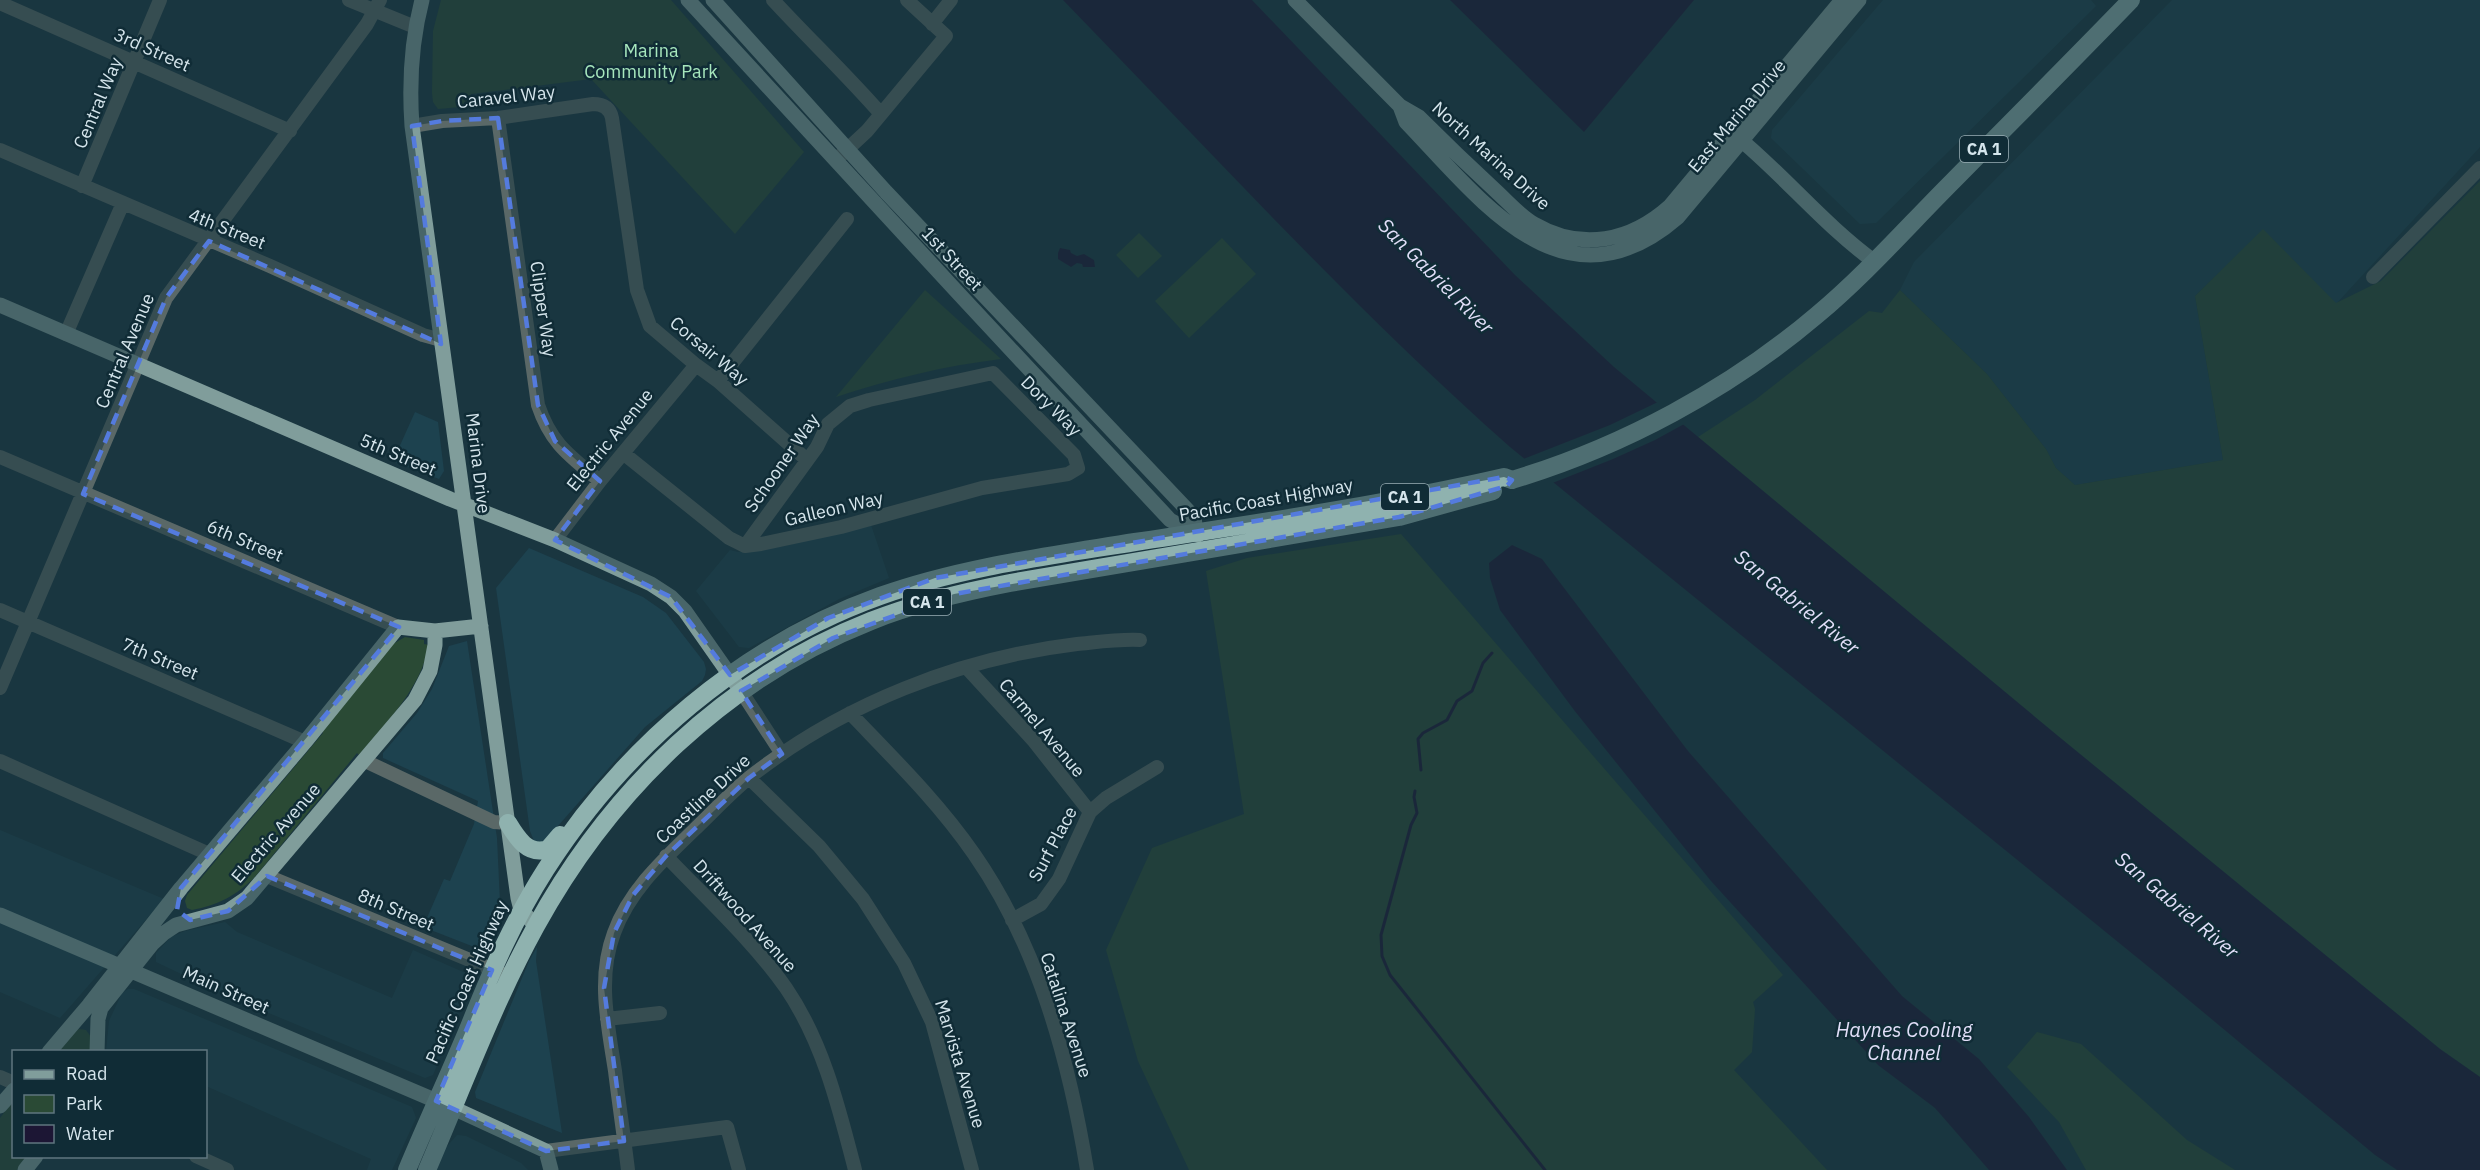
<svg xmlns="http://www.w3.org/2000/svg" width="2480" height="1170" viewBox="0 0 2480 1170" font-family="'IBM Plex Sans',sans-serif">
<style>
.built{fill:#1d424f}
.green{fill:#2a4a35}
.water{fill:#1c1634}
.pier{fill:#1a3640}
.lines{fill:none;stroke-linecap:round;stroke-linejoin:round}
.stream{stroke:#1c1634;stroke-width:3}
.minor{stroke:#5a6867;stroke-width:14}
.major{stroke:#809d9b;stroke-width:15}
.highway{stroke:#8fb2af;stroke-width:18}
.marked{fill:none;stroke:#547bde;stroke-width:4.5;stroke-dasharray:12 8;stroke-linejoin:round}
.labels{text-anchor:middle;stroke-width:5;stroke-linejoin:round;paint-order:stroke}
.shield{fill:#102c36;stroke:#9aaeb5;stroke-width:1.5}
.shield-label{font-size:16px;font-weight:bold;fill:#d5e5ec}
.street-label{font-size:18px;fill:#d5e5ec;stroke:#102c36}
.park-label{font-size:18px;fill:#a7e7bd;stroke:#102c36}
.water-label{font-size:20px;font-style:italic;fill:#e2dff9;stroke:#102c36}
</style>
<rect width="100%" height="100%" fill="#1a3640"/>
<path class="built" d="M1883 0H2091L2096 6 1876 223 1860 224 1771 138 1772 130Z
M2172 0H2480V147L2336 304 2263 230 2195 296 2223 460 2075 485 2056 468 2046 449 1987 374 1900 290 1914 262Z
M415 412 438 422 444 471 439 479 393 461Z
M871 525 889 578 839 599 749 648 739 647 696 591 730 550 738 552 785 546Z
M529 548 643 597 666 613 704 662 706 669 705 675 702 681 645 727 543 843 534 841 530 831 496 588Z
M467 641 497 838 500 903 490 944 486 949 482 950 423 927 444 879 450 881 474 824 478 801 383 758V753L417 713 432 689 449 646Z
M0 830 164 899 60 1018 0 992Z
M225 922 237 932 392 998 413 950 470 975 472 981 433 1075 425 1078 228 996 156 962V953L171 937 185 931Z
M537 947 536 961 562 1133 476 1098 475 1092 529 961Z
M128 989H134L412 1107 416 1118 392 1170H367L371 1159 206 1086V1052H106L109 1021 122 993Z
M457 1135 466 1136 521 1163 528 1170H436L443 1151Z"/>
<path class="green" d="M441 0H671L804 152 735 234 591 79 471 94 472 106 438 109 433 102 432 93 433 31Z
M2480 181V1077L2440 1049 2058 736 1698 437 1755 400 1869 311 1882 313 1900 290 1987 374 2046 449 2056 468 2075 485 2223 460 2195 296 2263 229 2336 303 2381 281Z
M1139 233 1162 256 1138 278 1116 255Z
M1222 238 1256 274 1189 338 1155 301Z
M925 290 1001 359C944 366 890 379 836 397Z
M1401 534 1783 975 1753 1002 1755 1009 1752 1052 1734 1070 1827 1170H1189L1138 1061 1106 950 1152 848 1244 814 1206 571 1247 558Z
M405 637 424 640V644L429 645C420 690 387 721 359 755L357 753 353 758 254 878C235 896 218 905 192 910L187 908 185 901 187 895 323 733 322 731 393 644Z
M79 1029 86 1030 91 1037V1051L55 1052 71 1034Z
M2037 1032 2081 1044 2187 1140 2235 1170H2086L2059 1122 2007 1067Z
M13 1101 14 1156 28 1157 17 1170H0V1118Z"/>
<path class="water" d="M1063 0H1252L1515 275 1614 367 2058 736 2440 1049 2480 1077V1170H2397L2375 1155 2161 977 1510 447C1352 307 1210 151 1063 0Z
M1450 0H1694L1584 132Z
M1060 248 1070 250 1071 253 1077 256 1084 254 1094 260 1095 267H1083L1082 264 1077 263 1071 267 1058 259V253Z
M1512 545 1542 559 1688 751 1902 996 1979 1059 2029 1117 2067 1170H1989L1935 1108 1878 1065 1711 881 1574 710 1500 610 1490 578 1489 563Z"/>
<path class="pier" d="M1660 401 1686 423 1655 440 1613 459 1550 484 1521 460 1610 425Z"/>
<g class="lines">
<path class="stream" d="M1421 770 1418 739 1423 733 1447 720 1457 701 1472 691 1483 663 1492 653
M1415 791 1414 797 1417 813 1411 825 1381 935 1382 956 1390 975 1545 1170"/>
<path class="minor" d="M349 0 415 27
M773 0C808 38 846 74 881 114
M0 3 290 131
M932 24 951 0
M498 118 538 405C551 444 570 456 600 481
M412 126 442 121 498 118 593 104C603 104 610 108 612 118L637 290 650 326 696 365 718 381 807 460
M0 150 270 266 423 335 441 340
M839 157 867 131 946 36 907 0
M82 186 160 0
M2373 277 2480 168
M66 334 123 203
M718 381 847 219
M623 453 729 538 745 546 761 544 841 527 982 488 1068 474 1078 468 1074 455 993 373 869 400 850 406 828 424 817 447 745 546
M0 457 398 627
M555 540 600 481 696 365
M0 610 305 742
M966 667 1033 740 1090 812
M0 688 166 298 367 24 380 0
M741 691 782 754
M850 713C893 758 938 802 974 854 1038 946 1069 1060 1087 1170
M0 761 209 854
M365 761 494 822 508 823
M749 778 819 846 863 899 904 963 932 1022 972 1170
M666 856C707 899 752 940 786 988 823 1042 839 1108 855 1170
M267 876 501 973
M1012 920 1041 904 1059 879 1090 812 1106 798 1157 767
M607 1019 660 1013
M0 1077 14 1083
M546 1151 727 1127 739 1170
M196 1156 227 1170
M628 1170C624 1137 619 1104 615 1071 608 1025 597 978 614 933 629 891 663 860 694 830 712 813 730 793 750 777 843 704 960 658 1077 644 1098 642 1119 639 1140 640"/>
<path class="major" d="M422 0C411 42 409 83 412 126L518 898 521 910 536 926
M688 0 960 295 1170 520 1198 535
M713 0 886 192 1194 517 1196 533
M1295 0 1400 106 1419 117C1444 142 1470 167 1496 191 1508 202 1520 216 1534 224 1582 252 1631 241 1670 206L1842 0
M1400 106 1406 122C1481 200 1564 316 1678 217L1859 0
M1735 135C1784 175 1824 225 1875 262
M0 305 450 499 555 540 651 584 671 597 685 611 741 691
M0 915 453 1108 546 1151 551 1170
M49 1052 89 1005 181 888 305 742 398 627 435 631 481 626
M97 1052 98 1019 101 1008 152 944 164 933 176 925 228 911 247 898 415 700 430 671 435 645V631
M0 1106 14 1090
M25 1170 36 1156"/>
<path class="highway" d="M1512 480C1622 447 1730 389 1817 315 1866 274 1908 226 1953 181 2012 121 2072 61 2131 0
M508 823C517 838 528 856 548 849L560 835
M407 1170C427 1122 449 1075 469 1027 491 972 514 919 546 869 624 747 743 645 880 596 962 567 1049 556 1135 542 1258 523 1383 505 1504 477L1512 480
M427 1170C462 1089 493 1004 536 926 610 791 726 678 871 621 916 603 963 592 1010 583L1399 517 1493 491"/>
</g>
<path d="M0 0H2480V1170H0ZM498 118 538 405 555 441 600 481 555 540 671 597 730 675 828 618 935 578 1504 477 1512 480 1507 486 1399 517 954 594 833 638 741 691 782 754 749 778 666 856 633 895 614 933 604 988 624 1141 546 1151 436 1101 492 970 267 876 228 911 190 920 177 910 181 888 399 627 83 494 166 298 209 241 441 344 412 126 442 121Z" fill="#1a3640" fill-opacity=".55" fill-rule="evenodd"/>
<path class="marked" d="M498 118 538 405 555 441 600 481 555 540 671 597 730 675 828 618 935 578 1504 477 1512 480 1507 486 1399 517 954 594 833 638 741 691 782 754 749 778 666 856 633 895 614 933 604 988 624 1141 546 1151 436 1101 492 970 267 876 228 911 190 920 177 910 181 888 399 627 83 494 166 298 209 241 441 344 412 126 442 121Z"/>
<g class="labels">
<g class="shield">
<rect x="1960" y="136" width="48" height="26" rx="4.5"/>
<rect x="1381" y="484" width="48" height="26" rx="4.5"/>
<rect x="903" y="589" width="48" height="26" rx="4.5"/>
</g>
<g class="shield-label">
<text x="1984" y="155">CA 1</text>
<text x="1405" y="503">CA 1</text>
<text x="927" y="608">CA 1</text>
</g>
<g class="street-label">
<text transform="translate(152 50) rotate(24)" y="6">3rd Street</text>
<text transform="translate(506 97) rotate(-6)" y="6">Caravel Way</text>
<text transform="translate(98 103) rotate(-67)" y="6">Central Way</text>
<text transform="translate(1737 116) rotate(-50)" y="6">East Marina Drive</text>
<text transform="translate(1491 156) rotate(42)" y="6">North Marina Drive</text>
<text transform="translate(227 229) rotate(22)" y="6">4th Street</text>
<text transform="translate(952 259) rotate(47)" y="6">1st Street</text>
<text transform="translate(543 309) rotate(82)" y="6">Clipper Way</text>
<text transform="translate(125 351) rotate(-67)" y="6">Central Avenue</text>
<text transform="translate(709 351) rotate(40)" y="6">Corsair Way</text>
<text transform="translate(1051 406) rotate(45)" y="6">Dory Way</text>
<text transform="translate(610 440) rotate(-51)" y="6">Electric Avenue</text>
<text transform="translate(398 455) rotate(23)" y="6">5th Street</text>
<text transform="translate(478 463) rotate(83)" y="6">Marina Drive</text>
<text transform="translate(782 463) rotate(-55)" y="6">Schooner Way</text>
<text transform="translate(1266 500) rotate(-10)" y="6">Pacific Coast Highway</text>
<text transform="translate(834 509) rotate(-13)" y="6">Galleon Way</text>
<text transform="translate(245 541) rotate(23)" y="6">6th Street</text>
<text transform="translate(160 659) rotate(23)" y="6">7th Street</text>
<text transform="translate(1042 728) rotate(50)" y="6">Carmel Avenue</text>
<text transform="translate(703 799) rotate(-43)" y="6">Coastline Drive</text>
<text transform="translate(276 833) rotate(-49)" y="6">Electric Avenue</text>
<text transform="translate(1053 844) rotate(-62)" y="6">Surf Place</text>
<text transform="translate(396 910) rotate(23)" y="6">8th Street</text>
<text transform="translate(745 916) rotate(48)" y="6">Driftwood Avenue</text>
<text transform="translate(467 982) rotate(-66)" y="6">Pacific Coast Highway</text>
<text transform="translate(226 990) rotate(24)" y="6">Main Street</text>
<text transform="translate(1066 1015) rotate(72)" y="6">Catalina Avenue</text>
<text transform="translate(960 1064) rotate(73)" y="6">Marvista Avenue</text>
</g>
<g class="park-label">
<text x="651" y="57">Marina<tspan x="651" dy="21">Community Park</tspan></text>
</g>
<g class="water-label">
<text transform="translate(1436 276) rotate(45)" y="7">San Gabriel River</text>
<text transform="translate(1797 602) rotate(39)" y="7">San Gabriel River</text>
<text transform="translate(2177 905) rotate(40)" y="7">San Gabriel River</text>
<text x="1904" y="1037">Haynes Cooling<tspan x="1904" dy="23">Channel</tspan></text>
</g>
</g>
<rect x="12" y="1050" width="195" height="108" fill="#102c36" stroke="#5f767f" stroke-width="1.5"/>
<rect x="24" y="1070" width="30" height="9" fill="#809d9b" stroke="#5f767f" stroke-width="1.5"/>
<text x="66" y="1080" font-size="18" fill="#d5e5ec">Road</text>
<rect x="24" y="1095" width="30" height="18" fill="#2a4a35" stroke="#5f767f" stroke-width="1.5"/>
<text x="66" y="1110" font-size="18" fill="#d5e5ec">Park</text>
<rect x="24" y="1125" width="30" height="18" fill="#1c1634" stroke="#5f767f" stroke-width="1.5"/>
<text x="66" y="1140" font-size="18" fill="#d5e5ec">Water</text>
</svg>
